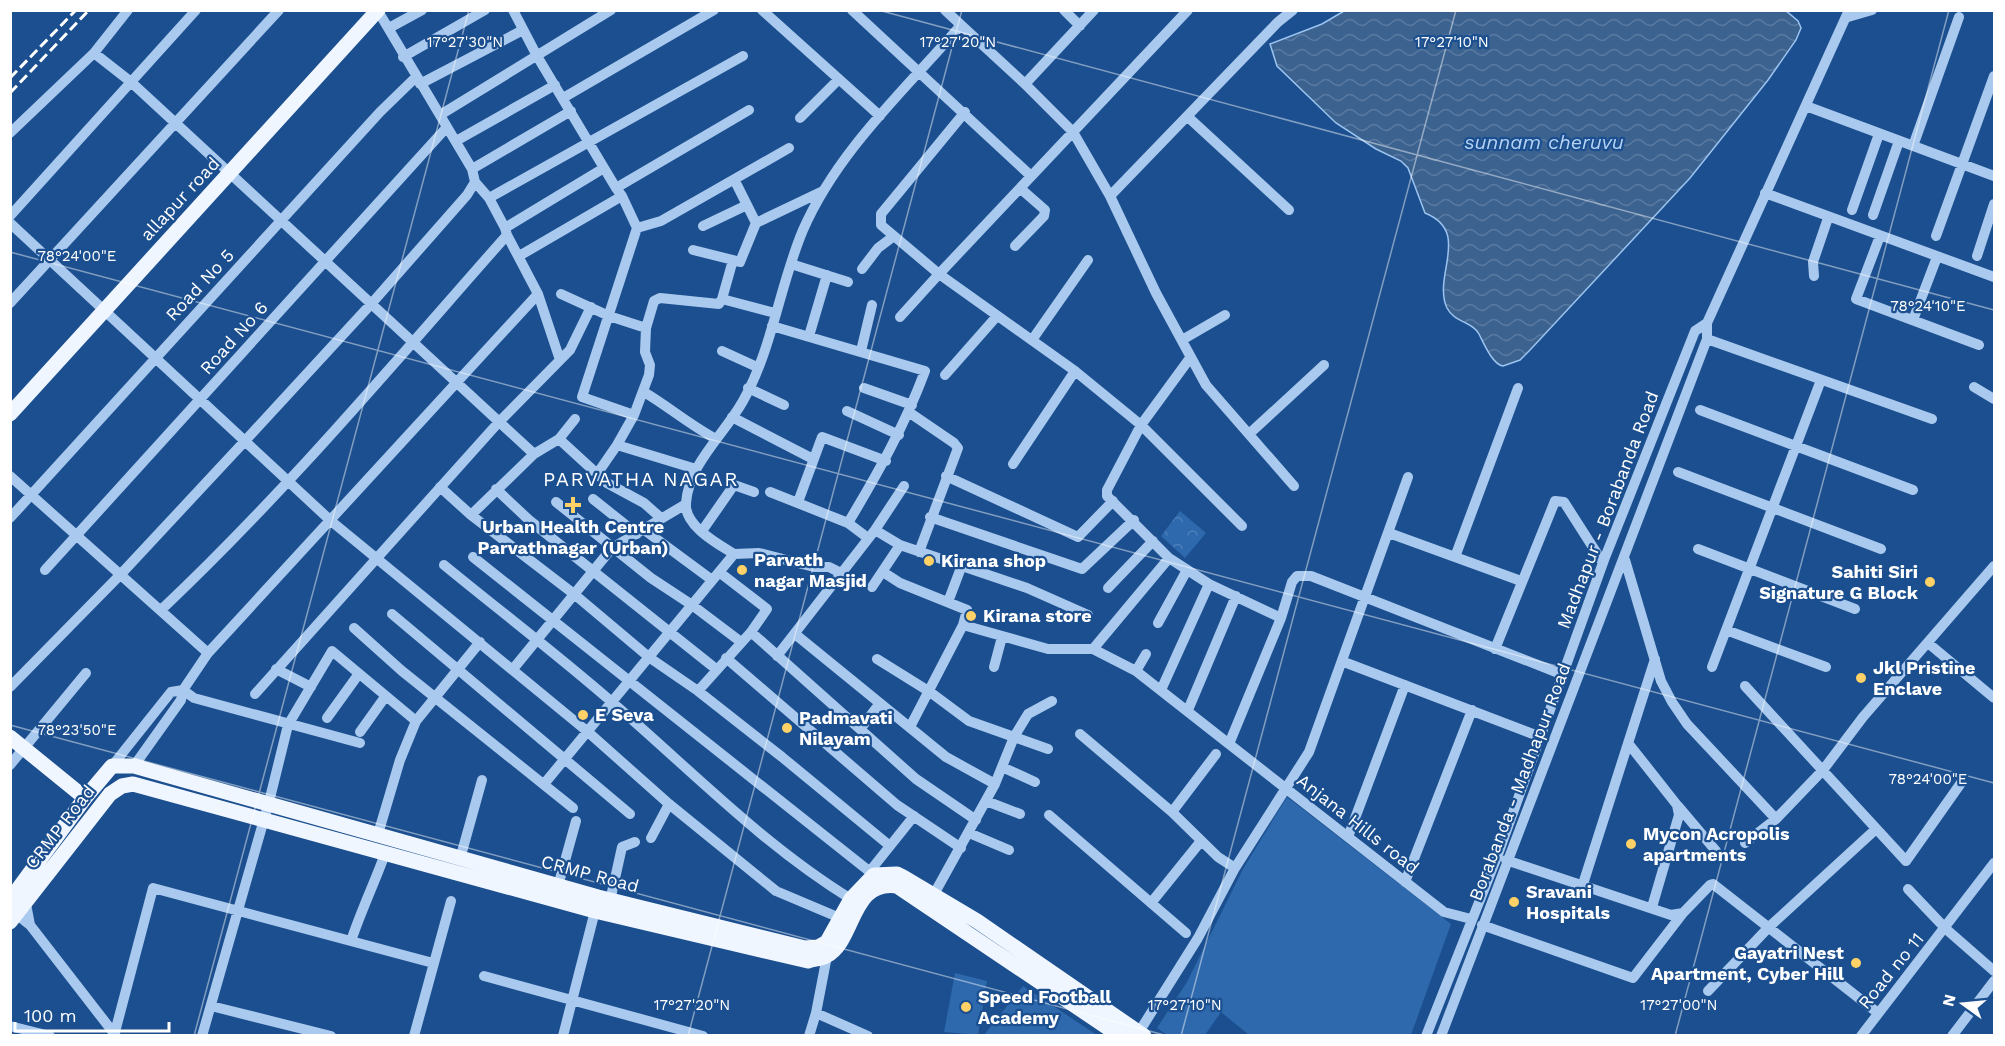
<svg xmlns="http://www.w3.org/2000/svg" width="2005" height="1046" viewBox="0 0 2005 1046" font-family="'Work Sans',sans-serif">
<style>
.grass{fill:#2e69ad}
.park{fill:url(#park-crowns)}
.water{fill:url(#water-waves);stroke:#9cc4f0;stroke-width:1.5}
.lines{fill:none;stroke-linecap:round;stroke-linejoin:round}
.minor{stroke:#a9c9ee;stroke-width:10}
.major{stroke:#f0f6ff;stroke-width:15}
.rail{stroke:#fff;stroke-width:3;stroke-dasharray:10 4.5;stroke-linecap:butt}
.ticks{fill:none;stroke:#fff;stroke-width:1.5;stroke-opacity:0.45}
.poi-dot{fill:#ffd166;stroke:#1b4f8f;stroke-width:2}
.labels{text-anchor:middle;stroke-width:4.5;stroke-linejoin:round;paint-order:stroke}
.street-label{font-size:18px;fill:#fff;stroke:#1b4f8f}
.poi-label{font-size:18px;font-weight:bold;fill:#fff;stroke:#1b4f8f;text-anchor:start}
.water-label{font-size:20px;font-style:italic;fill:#b5d3f5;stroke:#1b4f8f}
.neighbourhood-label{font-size:20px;letter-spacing:1.5px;fill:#fff;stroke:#1b4f8f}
.ticks-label{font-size:15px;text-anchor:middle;fill:#fff;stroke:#1b4f8f;stroke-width:4.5;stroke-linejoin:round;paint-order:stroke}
</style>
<defs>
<pattern id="park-crowns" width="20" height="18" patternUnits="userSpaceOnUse" patternTransform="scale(1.5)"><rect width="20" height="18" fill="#2e69ad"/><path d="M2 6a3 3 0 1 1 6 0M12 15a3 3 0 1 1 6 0" fill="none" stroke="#4d80b9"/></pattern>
<pattern id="water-waves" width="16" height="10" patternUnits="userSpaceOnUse" patternTransform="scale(1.5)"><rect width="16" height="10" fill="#3c6290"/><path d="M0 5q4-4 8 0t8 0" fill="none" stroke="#597aa1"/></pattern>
</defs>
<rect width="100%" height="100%" fill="#1b4f8f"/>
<path class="grass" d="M1287 797 1451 924 1411 1035H1249L1221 1012 1205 1035H1167L1157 1028 1187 982 1243 869Z
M955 973 987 981 978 1035 944 1032Z
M1023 986 1097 1035H984Z"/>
<path class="park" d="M1180 511 1206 533 1185 558 1161 536Z"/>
<path class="water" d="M1344 11 1785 10 1798 21 1801 28 1796 40 1768 80 1690 178 1530 350 1520 360 1503 366C1493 365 1484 344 1479 334 1473 322 1454 322 1447 308 1432 276 1472 232 1425 213L1408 168 1401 161 1376 149 1336 123 1277 66 1270 44 1322 24Z"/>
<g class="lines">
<path class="minor" d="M513 10 537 56 616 188
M762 10 880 116
M852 10 1031 176
M1064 10 1080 26
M1188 10 939 274 1075 371 1141 425 1242 526
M378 11 472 169
M1848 17 1872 10
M961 25 1025 84 1073 132 1110 196 1156 293 1206 385 1294 486
M389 28 422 10
M94 53 131 82 534 454 559 439 607 483 644 503 661 518
M403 57 485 10
M420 84 523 30
M1025 84 1094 10
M563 98 714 10
M1806 106 1994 176
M440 115 611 10
M1188 117 1289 210
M800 118 839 79
M10 133 94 53 128 10
M456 141 555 85
M1913 146 1959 17
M735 181 756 223
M475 182 489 198 505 228
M1765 193 1994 277
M1110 196 1278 22 1293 10
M489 198 743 56
M1852 210 1879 134
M1873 215 1899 141
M10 216 196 10
M10 223 331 521 588 732 669 804 776 891 840 918
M703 226 747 205
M637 228 661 221 789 148
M507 235 538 294 560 360
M1880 236 1856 299 1979 345
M1936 236 1994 76
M1015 246 1044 216 1045 210 1021 189
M693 250 733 260
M519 256 622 196 616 188 749 110
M1977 256 1994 204
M791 264 848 282
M862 269 878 248 894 236
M1814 276 1813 262 1828 218
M561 294 609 316 646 328
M722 299 733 260 740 262 756 223 823 191
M10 303 279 10
M900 317 939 274 881 225V214L965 112
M1913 320 1937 257
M772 326 925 371C905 425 878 473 848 523
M809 336 827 275
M1707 339 1932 419
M1032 340 1088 260
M1182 340 1225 315
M722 351 757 367
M861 351 872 305
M1190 358 1141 425 1107 490V496L1169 558 1209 584 1281 618
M945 375 997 316
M1974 387 1994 399
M748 388 784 405
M864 388 912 405
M644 392C669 407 690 425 716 439
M1700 410 1913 490
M847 411 899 435
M910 413 954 443 958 448 919 552
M634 415 649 375 650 365 645 352 646 328 654 301 660 298 719 304 722 299 775 313
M732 417 813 459
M1249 434 1324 365
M559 439 575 419
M617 445 696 469
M1013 464 1075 371
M1678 472 1881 549
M597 474 617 445 634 415 582 397 637 228 622 196
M10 476 208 653
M946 476 1078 537 1113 501
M440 487 471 515 574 594 650 658 698 691 782 757 890 846
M496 489 529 520 716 669
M770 492 848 523 868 538
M593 499 637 534
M556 502 651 578 692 605 741 642
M798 502 822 437 886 461
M471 515 534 454
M930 517 1082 569 1134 520
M10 518 380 112 416 77
M643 529 712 580
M875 530 900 545 1027 588 1088 615
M702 531 734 485 754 492
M1389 533 1521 581
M1698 549 1855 609
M734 554 759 553 814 567H829L841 573
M473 557 874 875
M1455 557 1518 388
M1625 560 1661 681 1672 702 1687 724 1776 819
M444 565C500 611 558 655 613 703 691 770 763 845 851 899
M45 570 447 127
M883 572 900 583 967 610 963 625 910 727
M872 587 900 545
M1108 588 1153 541
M948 602 962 565
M161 610C285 493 394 363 507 235L505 228 604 168
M392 614 630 814
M1158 623 1187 570
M963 625 1048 649H1093L1136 671 1229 744 1281 618 1292 582 1297 576H1311L1561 674
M354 628 402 671 573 808
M1726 630 1826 667
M751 632 916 779 976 820
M795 634 946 757 995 784 1014 737 1028 714 1052 701
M1928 643 1994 698
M1093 649 1169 558
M1495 649 1555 501 1564 502 1603 563
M777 656 875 530 904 486
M726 658 897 805 961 848
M877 659 930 692 969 721 1048 749
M1344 662 1538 736
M994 667 1002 637
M1712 667 1821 380
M276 669 311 687
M513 669 612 548 686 504
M1136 671 1146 654
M1745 686 1906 861 1961 783
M10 687 121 574 244 442 372 303 467 195 475 182 472 169 571 111
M1161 690 1209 584
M698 691 751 632 767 609 719 572
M255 694 498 423 570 350 591 307
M1188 710 1236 596
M327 718 358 675
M861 728 880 703
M360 732 385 697
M1080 734 1172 812 1218 857 1235 868
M1628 743 1677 805 1679 815 1652 907
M1229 744 1444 912 1471 919
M10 765 86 673
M112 766 171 692 183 690 194 698 360 743
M134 766 181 700 183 690 208 653 538 294
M1002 767 1035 782
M544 784 734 554C718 544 684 526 686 503 689 463 724 435 743 401 772 350 780 284 803 230 838 150 905 90 961 25L945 10
M986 801 1020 814
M1678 806 1716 851
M1172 812 1216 754
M1049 815 1186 933
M969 833 1009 850
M378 834 400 760 416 721
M1348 837 1405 685
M651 838 669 804
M1745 843 1776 819 1823 770 1863 717 1994 566
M460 859 482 780
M1506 860 1671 915 1683 913 1710 885 1713 884 1878 1013
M870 871 914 816
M1405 882 1472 710
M1583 884 1655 659
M558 886 576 821
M1908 889 1946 929 1994 971
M933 896 995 784
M610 901 622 847 635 842
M1151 903 1201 841
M10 909 30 925 26 904 21 900
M30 925 116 1036
M1482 925 1633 978 1683 913
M351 941C361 911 374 884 385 854
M484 976 703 1036
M1708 991 1769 927 1876 829
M211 1006 331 1036
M816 1013 868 1036
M10 1026 50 1036
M115 1032 153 888 433 963
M1139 1032 1198 938 1235 868 1309 752 1408 477
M202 1036 269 802 288 725 332 651 416 721 480 642
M414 1036 451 901
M563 1036 595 911
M809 1036 816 1013 827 956
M1426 1036 1497 857 1604 560 1695 331 1707 323 1849 10
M1441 1036C1528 803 1620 572 1707 339V323
M1861 1036 1994 863
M1952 1036 1994 981"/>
<path class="major" d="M10 414 378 10
M10 737 85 798
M10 900 85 798 112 766H134L598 897 805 948 818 947 827 942 851 899 874 875 897 874 903 877 977 921 1144 1036
M10 922 110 794 122 786 133 784 595 911 808 961C813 959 821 959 826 956 855 942 850 879 897 886L1120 1036"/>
<path class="rail" d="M10 78 76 10
M10 93 89 10"/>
</g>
<path class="ticks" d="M878 10 1994 310M10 252 1994 783M10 725 1168 1036M194 1036 469 10M688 1036 962 10M1181 1036 1456 10M1675 1036 1949 10"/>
<g class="poi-dot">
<path d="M570 496h6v6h6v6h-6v6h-6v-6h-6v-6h6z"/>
<circle cx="929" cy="561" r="6"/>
<circle cx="742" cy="570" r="6"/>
<circle cx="1930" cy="582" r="6"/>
<circle cx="971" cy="616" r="6"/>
<circle cx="1861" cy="678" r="6"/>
<circle cx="583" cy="715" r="6"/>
<circle cx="787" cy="728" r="6"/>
<circle cx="1631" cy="844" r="6"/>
<circle cx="1514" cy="902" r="6"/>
<circle cx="1856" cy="963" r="6"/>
<circle cx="966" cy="1007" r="6"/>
</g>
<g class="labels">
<g class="street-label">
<text transform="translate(180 199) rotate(-47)" y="6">allapur road</text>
<text transform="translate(200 285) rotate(-47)" y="6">Road No 5</text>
<text transform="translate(234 338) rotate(-48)" y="6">Road No 6</text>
<text transform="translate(1608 510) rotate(-69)" y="6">Madhapur - Borabanda Road</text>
<text transform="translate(1520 782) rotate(-69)" y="6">Borabanda - Madhapur Road</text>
<text transform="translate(1358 824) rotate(38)" y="6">Anjana Hills road</text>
<text transform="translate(60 827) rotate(-52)" y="6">CRMP Road</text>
<text transform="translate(590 874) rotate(15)" y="6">CRMP Road</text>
<text transform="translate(1891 971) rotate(-51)" y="6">Road no 11</text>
</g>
<g class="poi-label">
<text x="573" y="533" text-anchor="middle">Urban Health Centre<tspan x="573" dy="21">Parvathnagar (Urban)</tspan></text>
<text x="754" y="566">Parvath<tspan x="754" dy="21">nagar Masjid</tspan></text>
<text x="941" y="567">Kirana shop</text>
<text x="1918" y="578" text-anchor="end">Sahiti Siri<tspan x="1918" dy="21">Signature G Block</tspan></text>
<text x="983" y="622">Kirana store</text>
<text x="1873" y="674">Jkl Pristine<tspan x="1873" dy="21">Enclave</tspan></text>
<text x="595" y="721">E Seva</text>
<text x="799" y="724">Padmavati<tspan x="799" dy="21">Nilayam</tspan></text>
<text x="1643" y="840">Mycon Acropolis<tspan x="1643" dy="21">apartments</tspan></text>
<text x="1526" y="898">Sravani<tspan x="1526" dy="21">Hospitals</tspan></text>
<text x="1844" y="959" text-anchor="end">Gayatri Nest<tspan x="1844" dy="21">Apartment, Cyber Hill</tspan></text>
<text x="978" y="1003">Speed Football<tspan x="978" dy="21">Academy</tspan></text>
</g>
<g class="water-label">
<text x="1544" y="149">sunnam cheruvu</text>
</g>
<g class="neighbourhood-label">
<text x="641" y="486">PARVATHA NAGAR</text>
</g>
</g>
<g class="ticks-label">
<text x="465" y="47">17°27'30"N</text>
<text x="958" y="47">17°27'20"N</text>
<text x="1452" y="47">17°27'10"N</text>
<text x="77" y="261">78°24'00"E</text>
<text x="1928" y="311">78°24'10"E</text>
<text x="77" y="735">78°23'50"E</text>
<text x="1928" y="784">78°24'00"E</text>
<text x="692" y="1010">17°27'20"N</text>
<text x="1185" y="1010">17°27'10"N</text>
<text x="1679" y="1010">17°27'00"N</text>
</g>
<rect width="2005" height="1046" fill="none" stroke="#ffffff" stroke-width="24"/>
<g transform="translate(1963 1004) rotate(285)" stroke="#1b4f8f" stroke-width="4.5" paint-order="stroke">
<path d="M0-4.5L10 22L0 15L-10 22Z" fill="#ffffff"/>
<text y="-9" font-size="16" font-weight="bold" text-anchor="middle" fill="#ffffff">N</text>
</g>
<path d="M15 1022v9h154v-9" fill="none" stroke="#ffffff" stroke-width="3"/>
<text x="24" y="1022" font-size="18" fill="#ffffff" stroke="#1b4f8f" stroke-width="4.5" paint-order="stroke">100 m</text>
</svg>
